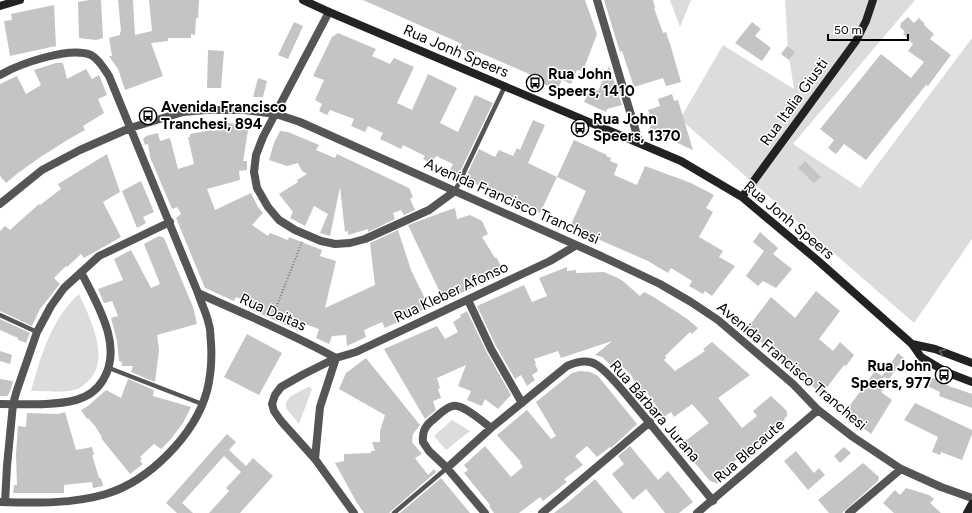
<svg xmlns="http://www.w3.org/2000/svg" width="972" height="513" viewBox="0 0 972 513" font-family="Figtree,sans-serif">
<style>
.green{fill:#dcdcdc}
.building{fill:#c4c4c4}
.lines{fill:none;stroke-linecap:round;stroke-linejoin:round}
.path{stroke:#777;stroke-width:2;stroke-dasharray:1 2;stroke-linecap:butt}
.lane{stroke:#555;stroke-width:4.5}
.street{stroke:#555;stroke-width:8}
.secondary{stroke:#222;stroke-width:8}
.oneway{stroke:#646464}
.labels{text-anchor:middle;stroke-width:3;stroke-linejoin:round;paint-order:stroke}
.street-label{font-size:15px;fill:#000;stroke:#fff}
.poi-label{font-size:15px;font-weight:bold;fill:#000;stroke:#fff;text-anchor:start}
</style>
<rect width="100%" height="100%" fill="#fff"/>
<path class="green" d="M670 0H691L680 27Z
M785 0H915L793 144 860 188 972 38V239L914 323 680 119 723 45 794 89 788 51Z
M79 294C90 318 112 361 87 382 83 386 79 389 74 390 63 393 42 391 31 391 41 356 51 319 79 294Z
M308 387H310L312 389 299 424 286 408V402L291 396Z
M452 420 470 431 446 450 434 436Z"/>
<path class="building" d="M89 0H101L103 38 96 40 79 38 78 2Z
M118 0H133L135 35 152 31 149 0H199L198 18H196L195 35 191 34V38H168V41L151 43 163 76 125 90 118 69 109 56H112L109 38 120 35V32L121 31Z
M363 0H585L597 34 583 71 577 70 571 84 562 80 557 90 535 80 536 77 476 51 474 55 460 48 462 44Z
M604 0H653L655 8H654L663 33 666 32 671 47 681 82 666 86 663 78 634 87 622 51 620 52Z
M54 5 56 46 10 56 4 21 12 20 11 14Z
M908 17 914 23 919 18 925 24 924 25 934 34 930 39 951 55 928 86 926 85 866 160 844 144 836 154 828 148 834 140 820 129 881 54 911 78 924 62 908 51 913 44 903 34 905 32 900 27 901 23Z
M294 22 303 26 288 59 278 55Z
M752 22 761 29 755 36 771 48 762 61 735 43Z
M338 33 376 49 372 56 390 64 394 58 414 67 397 103 412 110 428 74 457 88 440 123 458 132 475 95 493 103 458 176 449 172 453 164 436 156 432 164 423 159 425 156 403 145 401 149 380 139 383 133 368 126 365 132 351 126 354 119 330 110 327 115 319 111 322 104 315 100 324 80 313 76 332 37Z
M787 46 795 52 789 60 781 54Z
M208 50 224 51 221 88H207Z
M56 63H63L67 79 86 69 92 79 99 75 107 95 98 99 104 113 83 126 85 130 69 139 42 156 18 173 6 183 0 176V84L17 76 26 94 41 85 34 70Z
M609 66 622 105 607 109 606 112 584 102 588 94 589 95 594 88 598 91Z
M258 78 267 81 263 97H253Z
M672 94 674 101 678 100 693 150 649 130 652 121 648 110 660 106 658 99Z
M533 120 545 125 528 163 557 177 574 140 607 155 606 156 611 158 610 161 618 164 614 175 637 185 645 166 691 183 714 195 706 208 713 212 699 237 723 251 719 257 735 266 712 296 705 291 703 294 689 286 692 281 671 268 668 273 648 261 570 227 586 191 572 184 557 177 540 213 465 179 479 149 495 157 499 150 513 156 517 148 520 150Z
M228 123 249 125 243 161H247V170L239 171 240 180 207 189 215 210 251 193 258 207 263 213 252 225 268 236 270 233 288 240 289 237 322 250 320 256 336 261 325 308 375 285 370 243 398 230 411 270 429 307 385 328 382 322 364 330 366 337 347 346 346 335 332 336 329 344 316 338 319 329 302 323 299 331 251 310 253 304 236 297 234 301 205 288 176 218 181 214 177 207 172 209 150 157 148 144 145 145 143 139 146 136 158 133 160 141 170 138 178 169 194 164 188 137H190V134L212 130V131L227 129Z
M280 131 288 132 319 145 316 150 335 158 337 154 409 188 413 197 410 199 415 210 404 215 401 210 393 213 395 219 368 232V229L348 235V231L345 232 340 187 330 236 320 233 328 214 314 206 305 226 290 218 293 212 279 194 298 182 297 180 307 174 302 171 298 163 287 166 269 160 274 143Z
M107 154 120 192 103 202 121 237 84 258 81 254 67 267 66 266 54 278 60 284 40 309 32 326 0 311V231L5 226 10 230 39 204 40 205 61 189 58 184Z
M805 161 821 177 814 183 798 168Z
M141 181 154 212 143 217 146 223 137 228 122 191Z
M455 208 457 219 470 215 482 221 488 234 482 237 495 258 496 257 501 266 494 269 498 276 444 301 408 225 446 211Z
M760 232 778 248 773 254 792 269 776 288 763 281 758 286 746 276 764 251 753 242Z
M159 236 164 238 193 307 197 324 157 335 159 350 155 382 131 372 133 366H122V362L119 361 117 341 111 318 118 316 112 301 104 303 98 289 123 280 114 259 131 250 151 288 160 284 144 244Z
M567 267V271L576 270V273L604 272 618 278 624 282 640 296 644 292 652 296 686 318 698 328 692 334 690 332 665 356 666 358 664 360 675 371 705 351 703 349 712 342 750 375 718 398 742 428 757 416 753 411 771 396 787 411V416L784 419 785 420 753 447 756 450 748 457 744 452 728 468 732 472 718 483H716L710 481 680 445 709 423 692 404 674 417 671 412 664 417 646 391 639 396 634 390 638 387 631 375 623 367 618 372 602 357 595 355 612 341 561 358 558 351 534 359 536 363 535 364 538 371 532 375 535 380 527 386 521 375 515 379 496 346 477 306 524 285 532 302 547 296 539 278Z
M816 291 840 311 819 339 833 351 840 342 854 355 846 366 844 365 822 394 776 357 781 351 768 341 765 345 746 330 771 297 795 318Z
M467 311 486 351 511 395 498 409 485 399 482 406 467 400 471 391 458 386 466 365 437 378 440 388 438 389 441 398 433 401 436 410 425 419 384 349 437 326 445 339 458 332 453 322 461 317 460 315Z
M0 319 30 333 26 343 18 340V338L0 330Z
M247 334 282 353 259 395 224 377Z
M0 351 12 355 10 364 0 361Z
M898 353 904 358 889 379 884 377 880 386 884 388 881 392 892 400 871 434 845 414 849 409 848 408 875 371 882 376Z
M366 358 420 425 413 434 412 442 422 454 415 458 428 475 434 469 436 472 389 513H364L357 503 335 463 344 461V454L371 453V451H375L372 442H380V431L385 415 339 389 346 373Z
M580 371 590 372 598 376 637 424 611 448 610 447 597 457 587 446 575 456 583 465 564 479 567 482 543 501 540 497 519 513H494L489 506 490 505 464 473 468 470 464 465 485 446 511 477 523 467 520 463 521 462 497 435 527 410 551 439 556 436 536 402 572 373Z
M931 377 949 386 972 394V408L939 396 940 392 925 385Z
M0 379 13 381 10 392 7 396H0Z
M128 379 154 390 153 396 191 407 183 423 170 440 161 449 154 444 140 457 142 459 140 461 143 464 130 474 101 438 102 437 95 426 88 418 87 419 81 410 88 406 106 390 121 398Z
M915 403 972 430V434L962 460 941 452 940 455 932 452 938 437 904 420Z
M65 412 76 450 92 447 94 455H92L99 478H101L103 486 93 488 92 482 64 485V493H13L14 485H17L16 454 18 426 26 427 27 413 58 414Z
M227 434 236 442 229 450 246 466 253 458 273 476 240 513H209L229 491 226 488 241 472 224 456 182 503 193 513H177L166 503Z
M630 446 658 480 668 471 693 502 679 513H665L646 489 633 500 612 474 624 464 618 456Z
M844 447 851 453 840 463 834 456Z
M796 451 814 473 819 468 825 475 808 490 784 461Z
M863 463 879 477 878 481 842 513H829L818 500Z
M441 478 470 513H400Z
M595 479 623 513H554L571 500Z
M906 488 929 495 934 499 930 503 941 513H894L883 503 895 490 900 495Z"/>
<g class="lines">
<path class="path" d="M272 318 302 242"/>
<path class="lane" d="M455 191 505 86
M0 315 37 332
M109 368 202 404
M394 513 447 468"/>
<path class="street" d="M597 0 639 142
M329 12 263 137 256 155 254 172 257 188 268 207 279 220 295 230 321 241 335 244 350 243 365 239 429 210 455 191
M0 75C19 64 69 46 91 55 99 59 104 69 109 76L198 293C201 303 207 314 209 325 211 330 210 337 211 343 212 359 211 375 207 391 195 435 149 481 106 494 73 504 35 503 0 502
M0 204 42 170 80 150 130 128 183 112 206 110H244L276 114 300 122 603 257 660 284 691 302 718 320 793 384 818 410 853 437 901 469 941 487 972 498
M198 293C244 314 291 333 336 358
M468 300 491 349 522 403
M0 404C25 404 52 406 76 400 87 397 97 390 103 380 124 346 97 304 81 272
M315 459 320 407 336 358
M447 468 429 451 423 442C422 430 426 425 435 418 440 414 446 407 453 406 463 404 483 422 491 428
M5 502 7 466 13 404 17 390 37 332 51 306 64 288 99 256 170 222
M354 513 315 459 281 421 274 411 272 404 275 395 281 387 304 374 336 358 356 352 550 261 575 246
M485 513 447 468 491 428 567 366C576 362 588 359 597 365 608 372 624 392 633 403 660 435 686 468 713 501
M542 513 650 422
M697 513 818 410
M849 513 901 469"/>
<path class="secondary" d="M303 0 329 12 681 161 742 197 816 259 912 344 921 357 946 372 972 382
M0 6 20 0
M742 197 856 41 866 21 873 0
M912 344 935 349 972 363
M967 513 972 504"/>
</g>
<defs><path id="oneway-chevron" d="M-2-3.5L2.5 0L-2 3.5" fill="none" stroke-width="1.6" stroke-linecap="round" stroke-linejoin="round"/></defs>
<use class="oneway" href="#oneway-chevron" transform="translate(942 352) rotate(-158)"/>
<defs>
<symbol id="bus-ring" viewBox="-11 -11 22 22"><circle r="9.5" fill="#fff" stroke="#000" stroke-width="1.5"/><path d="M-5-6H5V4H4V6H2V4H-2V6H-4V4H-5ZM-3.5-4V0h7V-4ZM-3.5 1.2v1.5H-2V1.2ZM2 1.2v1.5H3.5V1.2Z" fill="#000"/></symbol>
</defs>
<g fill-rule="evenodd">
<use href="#bus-ring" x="525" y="73" width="20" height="20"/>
<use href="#bus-ring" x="138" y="106" width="20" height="20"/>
<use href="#bus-ring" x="570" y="118" width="20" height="20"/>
<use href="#bus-ring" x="934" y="365" width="20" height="20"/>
</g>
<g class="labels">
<g class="street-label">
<text transform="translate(456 51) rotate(23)" y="5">Rua Jonh Speers</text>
<text transform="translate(794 102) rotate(-54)" y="5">Rua Italia Giusti</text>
<text transform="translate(512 201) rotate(24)" y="5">Avenida Francisco Tranchesi</text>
<text transform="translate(789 220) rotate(40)" y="5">Rua Jonh Speers</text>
<text transform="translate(451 292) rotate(-25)" y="5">Rua Kleber Afonso</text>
<text transform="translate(273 312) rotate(24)" y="5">Rua Daitas</text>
<text transform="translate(792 366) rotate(40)" y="5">Avenida Francisco Tranchesi</text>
<text transform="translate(655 411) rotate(49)" y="5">Rua Bárbara Jurana</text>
<text transform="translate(749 451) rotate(-41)" y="5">Rua Blecaute</text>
</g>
<g class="poi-label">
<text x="548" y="79">Rua John<tspan x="548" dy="17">Speers, 1410</tspan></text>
<text x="161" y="112">Avenida Francisco<tspan x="161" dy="17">Tranchesi, 894</tspan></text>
<text x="593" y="124">Rua John<tspan x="593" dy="17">Speers, 1370</tspan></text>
<text x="931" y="371" text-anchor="end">Rua John<tspan x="931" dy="17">Speers, 977</tspan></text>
</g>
</g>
<path d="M828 34v6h80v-6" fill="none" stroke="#000000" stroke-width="2"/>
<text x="834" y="34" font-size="12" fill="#000000" stroke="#ffffff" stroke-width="3" paint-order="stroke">50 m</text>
</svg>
